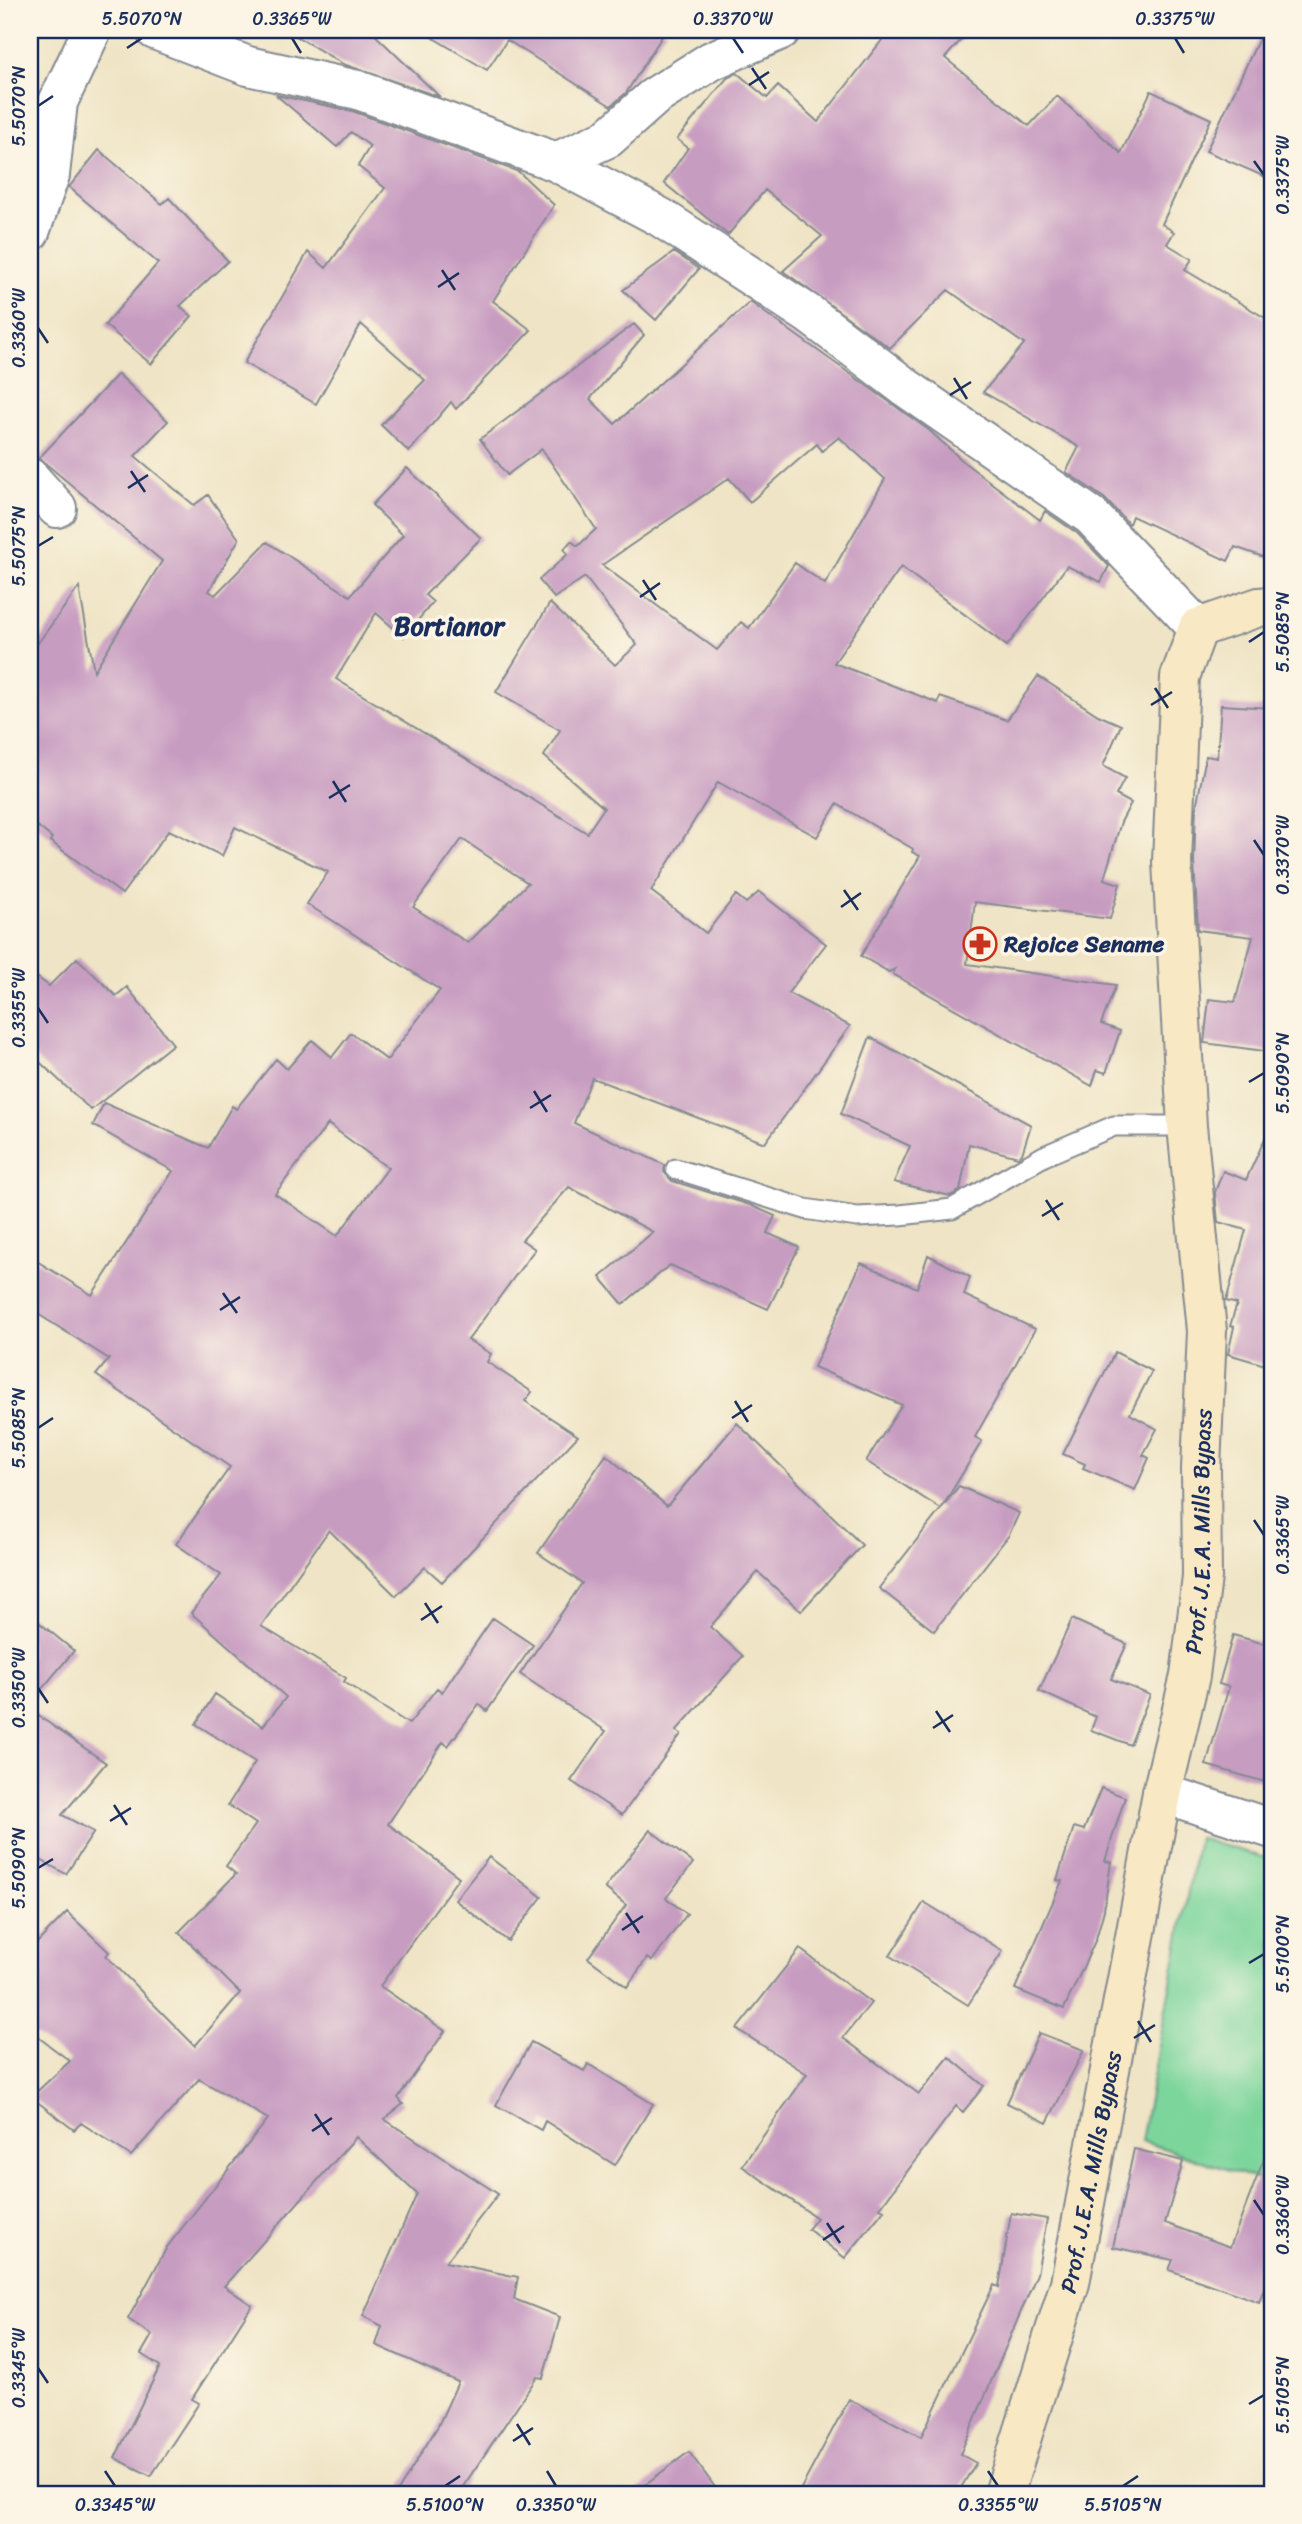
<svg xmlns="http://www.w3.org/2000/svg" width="1302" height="2524" viewBox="0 0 1302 2524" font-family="Sriracha,sans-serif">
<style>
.green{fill:#7bd59b;stroke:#4b827c;stroke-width:2}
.building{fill:#c79cc1;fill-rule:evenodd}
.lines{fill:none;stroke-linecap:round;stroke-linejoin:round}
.lane-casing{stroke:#858a92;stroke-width:23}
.street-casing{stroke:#858a92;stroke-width:42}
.secondary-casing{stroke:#858a92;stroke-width:42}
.lane{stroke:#fff;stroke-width:19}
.street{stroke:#fff;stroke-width:38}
.secondary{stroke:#f8e8c3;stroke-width:38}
.ticks{fill:none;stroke:#1b2f5e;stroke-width:2.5}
.labels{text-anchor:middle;stroke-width:7;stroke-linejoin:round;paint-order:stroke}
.poi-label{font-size:23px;font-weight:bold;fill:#1b2f5e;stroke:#fcf5e5;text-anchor:start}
.street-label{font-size:23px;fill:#1b2f5e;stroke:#fcf5e5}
.quarter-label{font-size:26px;font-weight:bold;fill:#1b2f5e;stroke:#fcf5e5}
.neatline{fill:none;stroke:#1b2f5e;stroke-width:2.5}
.ticks-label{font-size:18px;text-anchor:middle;fill:#1b2f5e}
</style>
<rect width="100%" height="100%" fill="#fcf5e5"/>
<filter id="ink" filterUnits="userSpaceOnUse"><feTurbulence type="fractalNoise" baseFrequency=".0143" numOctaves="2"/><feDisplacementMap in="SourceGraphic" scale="14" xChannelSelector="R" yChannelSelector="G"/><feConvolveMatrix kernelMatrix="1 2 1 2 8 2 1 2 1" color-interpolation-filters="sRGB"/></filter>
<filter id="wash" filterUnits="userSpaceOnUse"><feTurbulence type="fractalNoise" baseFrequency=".00686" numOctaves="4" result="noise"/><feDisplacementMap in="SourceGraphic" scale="28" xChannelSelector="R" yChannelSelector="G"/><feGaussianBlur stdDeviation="1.57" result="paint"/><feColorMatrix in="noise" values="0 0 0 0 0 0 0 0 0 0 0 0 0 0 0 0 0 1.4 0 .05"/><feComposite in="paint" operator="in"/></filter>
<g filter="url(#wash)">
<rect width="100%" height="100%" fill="#efe4c5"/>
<path class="green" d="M1198 1838 1272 1860V2184L1141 2141Z"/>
<g id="blocks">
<path class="building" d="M286 30H370L440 97 343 64Z
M420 30H666L626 93 611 106 507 40 487 70Z
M890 30H970L945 58 1029 126 1057 96 1121 153 1151 91 1211 119 1162 224 1174 232 1167 244 1192 259 1185 270 1272 322V560L1235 547 1228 561 1132 516 1129 524 1104 498 1066 472 1079 447 983 392 1024 344 948 290 890 348 783 271 822 236 765 190 728 235 664 183 688 148 677 139 727 78 737 73 767 98 778 86 818 122Z
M1263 30H1272V180L1206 151Z
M276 95 352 111 519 172 554 205 493 301 531 330 456 409 451 402 409 452 381 425 425 380 361 324 316 404 244 363 308 252 326 268 385 188 358 166 370 146 351 132 337 147Z
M99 150 162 204 169 198 228 261 180 306 192 316 151 364 105 325 158 263 69 187Z
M674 252 699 269 656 320 623 290Z
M750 302 930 431 965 463 1040 520 1045 511 1077 533 1109 566 1101 582 1067 566 1007 646 901 567 834 663 938 703 940 697 1007 720 1038 676 1098 715 1121 725 1103 766 1125 778 1116 795 1131 803 1121 822 1104 879 1120 884 1110 919 975 902 967 964 1116 985 1101 1024 1120 1031 1106 1073 1097 1070 1092 1086 893 974 895 969 889 972 861 956 920 856 912 852 913 849 837 804 817 837 718 782 651 891 706 933 736 895 746 903 759 892 826 944 788 993 850 1026 765 1143 592 1078 574 1123 665 1165 664 1172 672 1181 750 1205 775 1216 767 1233 799 1247 768 1309 670 1265 623 1304 600 1277 653 1232 569 1187 522 1240 535 1249 468 1340 491 1354 487 1362 532 1392 525 1401 578 1436 442 1582 425 1567 396 1596 329 1530 261 1626 346 1678 344 1682 409 1724 437 1688 442 1692 493 1618 533 1645 487 1711 479 1704 448 1746 443 1742 388 1824 459 1877 380 1986 445 2031 398 2098 403 2104 384 2119 498 2194 446 2262 518 2277 514 2299 560 2317 543 2378 537 2377 458 2494H396L438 2426 458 2382 376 2345 382 2326 363 2316 417 2194 356 2137 224 2286 252 2305 192 2399 199 2403 151 2476 115 2458 160 2366 141 2354 152 2335 128 2319 167 2247 268 2119 199 2079 131 2156 81 2123 74 2130 31 2097 70 2061 30 2031V1950L67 1912 109 1952 106 1956 195 2046 240 1993 179 1932 236 1874 226 1866 256 1824 228 1805 255 1762 196 1724 215 1694 263 1726 286 1697 191 1613 221 1575 176 1544 230 1467 96 1375 109 1359 30 1309V1257L92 1295 173 1171 93 1125 104 1103 208 1148 232 1106 236 1109 276 1059 287 1069 312 1040 332 1057 351 1033 387 1060 440 990 307 904 328 872 235 827 222 856 169 830 122 894 50 841 52 838 30 820V654L79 587 94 671 162 561 39 458 118 374 168 421 135 456 194 505 208 495 239 539 209 591 215 595 267 542 350 596 403 535 372 505 407 468 481 538 425 595 433 602 404 637 376 613 336 679 587 833 604 808 544 756 560 730 496 692 550 603 615 665 637 645 585 577 554 598 539 580 568 554 564 549 571 541 578 546 596 529 542 449 507 475 480 439 634 324 644 335 590 399 615 424ZM839 437 885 479 825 584 795 563 749 628 741 622 717 650 602 565 729 478 750 502 817 444 822 451ZM462 839 528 883 468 943 413 907ZM328 1124 388 1168 337 1236 275 1194Z
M1221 705 1272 708V1052L1204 1043 1209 999 1235 1002 1253 937 1198 930 1194 862 1196 808 1206 756 1217 758Z
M77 958 116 996 127 987 173 1044 91 1110 30 1053V972L49 986Z
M870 1037 1031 1125 1022 1154 1018 1157 969 1144 960 1191 950 1196 894 1182 910 1146 841 1114Z
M1272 1123V1367L1228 1354 1234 1327 1230 1326 1237 1304 1226 1301 1246 1230 1218 1222 1215 1192 1223 1171 1246 1180Z
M928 1255 970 1277 964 1295 1035 1329 975 1437 982 1441 941 1509 866 1461 902 1405 814 1367 861 1263 917 1288Z
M1115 1352 1152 1371 1130 1414 1157 1429 1143 1455 1149 1458 1135 1490 1083 1468 1085 1464 1063 1454Z
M737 1423 862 1545 801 1611 758 1572 710 1627 743 1656 676 1731 681 1734 622 1815 571 1781 606 1731 520 1674 582 1583 538 1553 606 1455 667 1506Z
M959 1486 1019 1513 1009 1535 934 1631 879 1588Z
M30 1615 74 1651 30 1703Z
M1072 1619 1127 1644 1111 1679 1150 1695 1130 1745 1091 1730 1096 1717 1039 1691Z
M1233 1635 1272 1646V1784L1206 1765 1229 1687 1219 1684Z
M30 1710 106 1763 62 1815 94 1832 66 1874 30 1854Z
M1101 1788 1125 1797 1105 1861 1111 1862 1104 1910 1096 1939 1064 2009 1015 1989 1062 1881 1057 1880 1074 1827 1084 1830Z
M650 1830 693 1863 666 1898 687 1914 652 1961 647 1958 627 1987 588 1958 626 1905 605 1888Z
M489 1857 542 1897 508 1941 455 1900Z
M924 1902 1003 1951 968 2005 890 1956Z
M800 1949 871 2003 843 2038 919 2094 949 2057 984 2086 963 2112 956 2106 880 2208 884 2210 845 2258 808 2229 817 2218 742 2166 807 2074 737 2029Z
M1039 2033 1084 2050 1047 2123 1007 2103Z
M531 2042 584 2071 588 2064 653 2104 615 2165 545 2121 541 2130 496 2105Z
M1269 2146H1272V2267L1259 2302 1169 2270 1173 2260 1113 2247 1134 2149 1183 2161 1165 2223 1230 2247Z
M1011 2213 1047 2219 1037 2274 960 2454 976 2463 957 2494H798L849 2399 921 2437 994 2285 999 2287Z
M689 2452 720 2494H632Z"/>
</g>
</g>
<g filter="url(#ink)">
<use href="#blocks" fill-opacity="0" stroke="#858a92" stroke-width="2"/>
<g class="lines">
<defs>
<path id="lane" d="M676 1169 805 1209 857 1217 900 1215 952 1209 1044 1156 1114 1126H1187"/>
<path id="street" d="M155 30 248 66 358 90 556 162 660 217 810 315 905 387 1091 516 1198 628
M556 162 608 138 654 97 711 61 781 30
M30 232 50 175 58 102 92 30
M30 478 57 508
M1162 1793 1272 1829"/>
<g id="secondary">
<path id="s1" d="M1004 2494 1070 2283 1162 1793 1190 1676 1202 1577 1201 1468 1207 1331 1187 1126 1172 862 1180 677 1198 628 1259 607 1272 606"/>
</g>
</defs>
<use href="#lane" class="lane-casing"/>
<use href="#street" class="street-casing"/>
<use href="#secondary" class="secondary-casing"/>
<use href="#lane" class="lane"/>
<use href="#street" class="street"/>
<use href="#secondary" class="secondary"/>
</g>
</g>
<path class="ticks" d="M292 38 301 53M733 38 743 53M1175 38 1184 53M127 48 142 38M752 68 766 89M749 85 769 72M38 106 53 96M1254 161 1264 175M442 270 455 290M438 287 459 273M38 328 48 343M954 378 967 399M950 395 971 382M131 471 145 492M128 488 148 475M38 546 53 537M643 580 656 600M640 597 660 583M1249 642 1264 632M1155 688 1168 708M1151 705 1172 692M333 781 346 802M329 798 350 785M1254 840 1264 855M844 890 858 910M841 907 861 893M38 1008 48 1023M1249 1082 1264 1073M534 1091 547 1112M530 1108 551 1095M1046 1200 1059 1220M1042 1216 1063 1203M223 1293 237 1313M220 1310 240 1297M735 1401 748 1422M732 1418 752 1405M38 1428 53 1418M1254 1520 1264 1535M425 1603 438 1623M421 1620 442 1606M38 1688 48 1703M936 1711 950 1732M933 1728 953 1715M114 1805 127 1825M110 1821 131 1808M38 1868 53 1859M626 1913 639 1933M622 1930 643 1916M1249 1963 1264 1954M1138 2021 1151 2042M1134 2038 1155 2025M315 2114 329 2135M312 2131 332 2118M1254 2200 1264 2215M827 2223 840 2243M823 2240 844 2226M38 2368 48 2383M1249 2404 1264 2395M517 2424 530 2445M513 2441 533 2428M105 2471 115 2486M547 2471 556 2486M988 2471 998 2486M445 2486 460 2476M1123 2486 1138 2476"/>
<defs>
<symbol id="pharmacy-ring" viewBox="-11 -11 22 22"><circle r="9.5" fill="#fcf5e5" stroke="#c8321e" stroke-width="1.5"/><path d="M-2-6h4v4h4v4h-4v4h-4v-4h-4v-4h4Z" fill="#c8321e"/></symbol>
</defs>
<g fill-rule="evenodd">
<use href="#pharmacy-ring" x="961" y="925" width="38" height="38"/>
</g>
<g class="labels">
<g class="poi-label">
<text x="1004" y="952">Rejoice Sename</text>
</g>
<g class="street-label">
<text dy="8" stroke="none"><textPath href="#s1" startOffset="985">Prof. J.E.A. Mills Bypass</textPath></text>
<text dy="8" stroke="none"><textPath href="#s1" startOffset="334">Prof. J.E.A. Mills Bypass</textPath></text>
</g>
<g class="quarter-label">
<text x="449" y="635">Bortianor</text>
</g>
</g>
<rect width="1302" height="2524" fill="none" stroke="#fcf5e5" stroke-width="77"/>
<rect x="38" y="38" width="1226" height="2448" class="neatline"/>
<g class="ticks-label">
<text x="142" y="25">5.5070°N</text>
<text x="292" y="25">0.3365°W</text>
<text x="733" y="25">0.3370°W</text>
<text x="1175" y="25">0.3375°W</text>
<text transform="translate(19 106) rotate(-90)" y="6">5.5070°N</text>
<text transform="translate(1283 175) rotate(-90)" y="6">0.3375°W</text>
<text transform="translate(19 328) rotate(-90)" y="6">0.3360°W</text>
<text transform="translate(19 546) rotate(-90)" y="6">5.5075°N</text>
<text transform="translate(1283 632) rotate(-90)" y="6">5.5085°N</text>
<text transform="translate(1283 855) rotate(-90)" y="6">0.3370°W</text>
<text transform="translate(19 1008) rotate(-90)" y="6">0.3355°W</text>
<text transform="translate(1283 1073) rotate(-90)" y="6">5.5090°N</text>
<text transform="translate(19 1428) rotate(-90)" y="6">5.5085°N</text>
<text transform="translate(1283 1535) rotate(-90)" y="6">0.3365°W</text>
<text transform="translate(19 1688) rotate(-90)" y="6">0.3350°W</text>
<text transform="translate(19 1868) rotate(-90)" y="6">5.5090°N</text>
<text transform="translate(1283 1954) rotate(-90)" y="6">5.5100°N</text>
<text transform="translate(1283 2215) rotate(-90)" y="6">0.3360°W</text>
<text transform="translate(19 2368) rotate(-90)" y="6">0.3345°W</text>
<text transform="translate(1283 2395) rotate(-90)" y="6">5.5105°N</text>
<text x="115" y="2511">0.3345°W</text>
<text x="445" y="2511">5.5100°N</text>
<text x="556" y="2511">0.3350°W</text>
<text x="998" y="2511">0.3355°W</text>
<text x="1123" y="2511">5.5105°N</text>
</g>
</svg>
